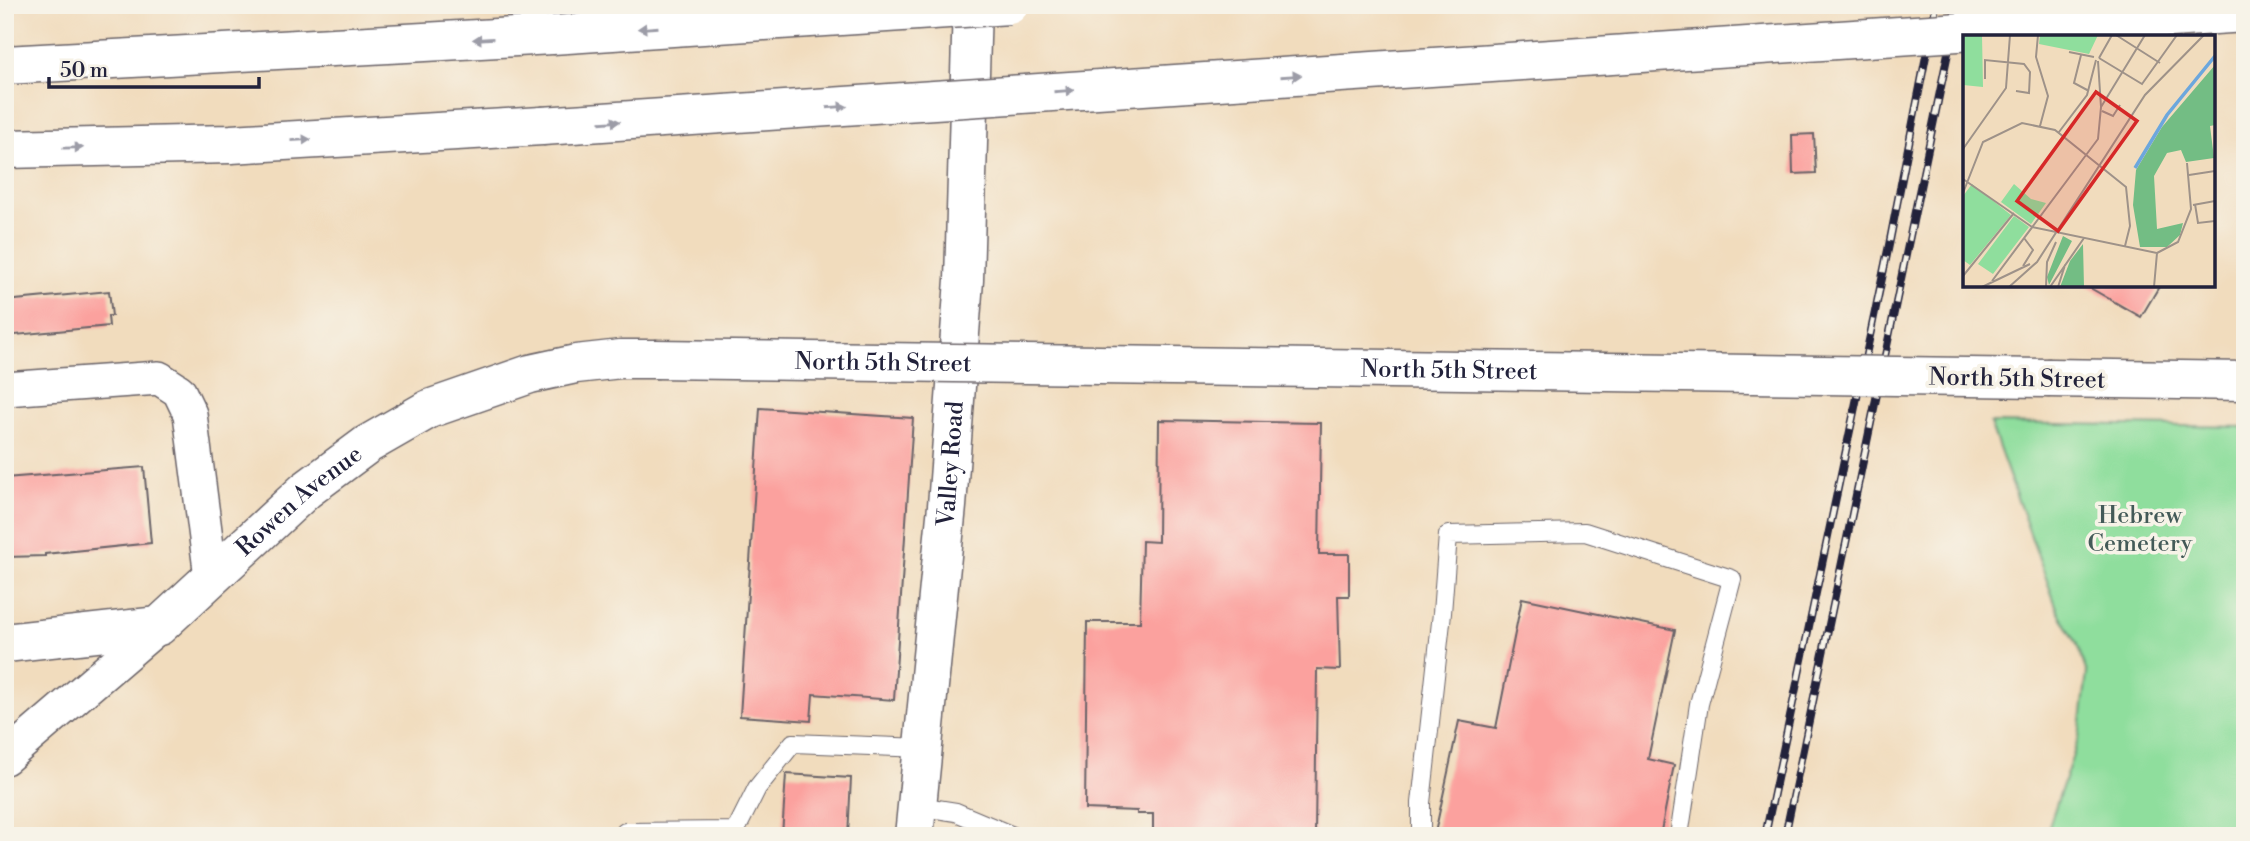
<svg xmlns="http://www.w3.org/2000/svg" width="2250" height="841" viewBox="0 0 2250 841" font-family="'Libre Bodoni',serif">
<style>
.green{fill:#8fde9d;stroke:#58806c;stroke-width:2}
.building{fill:#fba19e}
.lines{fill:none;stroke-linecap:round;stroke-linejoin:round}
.lane-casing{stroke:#6a6368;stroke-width:20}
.street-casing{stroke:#6a6368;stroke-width:36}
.secondary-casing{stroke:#6a6368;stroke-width:41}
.highway-casing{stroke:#6a6368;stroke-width:41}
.lane{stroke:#fff;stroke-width:18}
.street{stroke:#fff;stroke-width:33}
.secondary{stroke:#fff;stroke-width:38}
.highway{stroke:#fff;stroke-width:38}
.rail-casing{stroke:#22223b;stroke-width:8}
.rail{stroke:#f7f3e8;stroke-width:5;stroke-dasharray:16;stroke-linecap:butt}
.secondary-bridge-casing{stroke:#6a6368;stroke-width:41;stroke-linecap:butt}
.highway-bridge-casing{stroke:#6a6368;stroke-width:41;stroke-linecap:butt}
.secondary-bridge{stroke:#fff;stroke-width:38}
.highway-bridge{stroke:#fff;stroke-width:38}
.oneway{fill:#9c9ca7}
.labels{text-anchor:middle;stroke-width:7;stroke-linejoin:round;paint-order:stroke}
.street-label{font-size:24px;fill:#22223b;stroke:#f7f3e8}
.park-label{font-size:24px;fill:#435a58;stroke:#f7f3e8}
.inset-river{fill:none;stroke:#6ca7dd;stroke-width:3.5}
.inset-road{fill:none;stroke:#9e9289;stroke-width:2}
.view{fill:#d62828;fill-opacity:0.15;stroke:#d62828;stroke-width:3.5}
.inset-edge{fill:none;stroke:#22223b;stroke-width:3.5}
</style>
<rect width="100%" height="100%" fill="#f7f3e8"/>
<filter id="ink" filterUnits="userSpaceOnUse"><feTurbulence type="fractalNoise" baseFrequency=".0143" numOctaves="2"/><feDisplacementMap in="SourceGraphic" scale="14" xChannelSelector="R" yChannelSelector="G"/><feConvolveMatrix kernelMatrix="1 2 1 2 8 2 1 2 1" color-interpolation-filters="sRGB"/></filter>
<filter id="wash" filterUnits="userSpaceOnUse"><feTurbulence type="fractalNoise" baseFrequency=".00686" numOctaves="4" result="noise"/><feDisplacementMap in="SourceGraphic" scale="28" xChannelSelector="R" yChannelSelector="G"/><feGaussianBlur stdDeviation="1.57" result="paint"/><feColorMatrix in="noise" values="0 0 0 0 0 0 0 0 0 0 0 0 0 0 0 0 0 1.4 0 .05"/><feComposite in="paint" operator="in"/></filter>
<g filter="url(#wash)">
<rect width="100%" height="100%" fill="#f1dcbd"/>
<path class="green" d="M1990 423 2245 427V836H2043L2048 829 2079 737 2087 673 2076 642 2058 611Z"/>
<g id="blocks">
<path class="building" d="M1814 134 1816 173 1793 174 1792 135Z
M2085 285H2160L2141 317Z
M109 291 112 316H108L109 326 5 336V301Z
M760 408 913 418 894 700 813 694 811 721 740 716Z
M1159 420 1321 423 1319 554H1349V596H1338L1340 670 1317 669 1315 836H1153V814H1137V811L1085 809 1087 622H1140L1142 541 1158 542Z
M144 467 151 543 45 554V556L5 557V478Z
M1522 598 1675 630 1648 759 1674 765 1660 836H1449L1435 833 1459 721 1496 728Z
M786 774 851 778 848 836H782Z"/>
</g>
</g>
<g filter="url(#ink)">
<use href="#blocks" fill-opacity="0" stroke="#6a6368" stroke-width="2"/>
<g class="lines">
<defs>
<path id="lane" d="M918 806 956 812 1013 836
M625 836V832L734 831
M733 836 757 788 793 743 923 748
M1421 836V803L1442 613 1448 535 1585 532 1732 579 1699 704 1679 836"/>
<path id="street" d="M5 389 159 378 179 391 190 414 211 577
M5 758 159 626"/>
<g id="secondary">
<path d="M2050 378 2245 381"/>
<path id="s1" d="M5 643 159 626 306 490 368 444 429 409 530 374 576 364 621 359H655"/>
<path id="s2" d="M914 836 947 506 964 280 972 5"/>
</g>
<path id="highway" d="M5 65 552 35
M5 149 231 144 542 126"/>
</defs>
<use href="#lane" class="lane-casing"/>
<use href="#street" class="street-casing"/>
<use href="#secondary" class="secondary-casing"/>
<use href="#highway" class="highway-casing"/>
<use href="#lane" class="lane"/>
<use href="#street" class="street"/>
<use href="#secondary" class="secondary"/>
<use href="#highway" class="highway"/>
<defs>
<path id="rail" d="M1765 836 1889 245 1936 5
M1785 836 1958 5"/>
</defs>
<use href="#rail" class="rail-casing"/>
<use href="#rail" class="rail"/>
<defs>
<g id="secondary-bridge">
<path id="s3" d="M655 359 2050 378"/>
</g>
<path id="highway-bridge" d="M552 35 1009 5
M542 126 2245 13"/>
</defs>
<use href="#secondary-bridge" class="secondary-bridge-casing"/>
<use href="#highway-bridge" class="highway-bridge-casing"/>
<use href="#secondary-bridge" class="secondary-bridge"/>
<use href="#highway-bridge" class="highway-bridge"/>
</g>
<defs><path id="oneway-solid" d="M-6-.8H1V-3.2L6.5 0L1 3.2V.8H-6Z" transform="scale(1.75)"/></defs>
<g class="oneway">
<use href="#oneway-solid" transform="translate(648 28) rotate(176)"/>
<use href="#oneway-solid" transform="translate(483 39) rotate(177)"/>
<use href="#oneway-solid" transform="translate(1291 76) rotate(-4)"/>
<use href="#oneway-solid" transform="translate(1064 91) rotate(-4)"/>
<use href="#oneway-solid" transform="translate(837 107) rotate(-4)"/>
<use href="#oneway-solid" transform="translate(610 122) rotate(-4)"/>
<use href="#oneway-solid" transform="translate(301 140) rotate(-3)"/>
<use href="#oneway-solid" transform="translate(73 148) rotate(-1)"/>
</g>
</g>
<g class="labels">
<g class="street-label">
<text dy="8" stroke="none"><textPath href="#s3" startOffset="228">North 5th Street</textPath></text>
<text dy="8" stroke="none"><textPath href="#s3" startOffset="794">North 5th Street</textPath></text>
<text transform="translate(2017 378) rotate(1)" y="8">North 5th Street</text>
<text dy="8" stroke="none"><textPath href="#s2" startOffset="374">Valley Road</textPath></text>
<text dy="8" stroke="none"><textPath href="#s1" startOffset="343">Rowen Avenue</textPath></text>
</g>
<g class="park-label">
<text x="2140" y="523">Hebrew<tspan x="2140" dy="28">Cemetery</tspan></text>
</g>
</g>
<g transform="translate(1963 35)">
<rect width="252" height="252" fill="#f1dcbd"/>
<path d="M0 0H19L20 52 0 50ZM77 0H135L126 19 76 9ZM9 149 48 180 7 230 0 225V161ZM51 149 68 164 83 168 68 189 38 167ZM51 181 66 192 30 239 15 229Z" fill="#8fde9d"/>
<path d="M252 30V90L247 91 251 123 223 127 218 115 204 118 191 141 194 194 220 188 217 200 204 212H177L170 170 173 135 199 92ZM100 201 109 206 86 250 84 242ZM120 209 121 252H97L107 226Z" fill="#73bd84"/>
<path class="inset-river" d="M172 133 204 80 252 21"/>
<path class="inset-road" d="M75 0 73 22 85 61 77 91M153 0 197 28M106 17 131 22M118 20 111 48 126 56M136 23 179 49 214 0M136 23 149 0M135 26 138 72M22 44V25L61 29 67 37 66 58 53 56M139 76 150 81 157 70M96 97 124 60 133 25M0 114 43 53 47 0M226 140 252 136M0 144 69 192M0 158 20 107 59 88 92 95 163 152 167 191 162 211M232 169 235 188 252 186M230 170 252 166M69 192 194 218 191 252M194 218 215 207 228 174 224 128M60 231 70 215 61 203M0 241 51 178M29 246 135 104 138 72 182 0M19 252 67 229M46 252 74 227 182 60 241 0M83 252 84 227 93 207M87 252 121 203M95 252 102 230"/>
<path class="view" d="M133 57 174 86 95 196 54 166Z"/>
<rect width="252" height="252" class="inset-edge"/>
</g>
<rect width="2250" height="841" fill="none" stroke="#f7f3e8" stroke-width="28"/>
<path d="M49 77v10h210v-10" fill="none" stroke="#22223b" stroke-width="3.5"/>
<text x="60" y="77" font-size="21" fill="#22223b" stroke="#f7f3e8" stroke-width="5" paint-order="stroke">50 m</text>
</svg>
